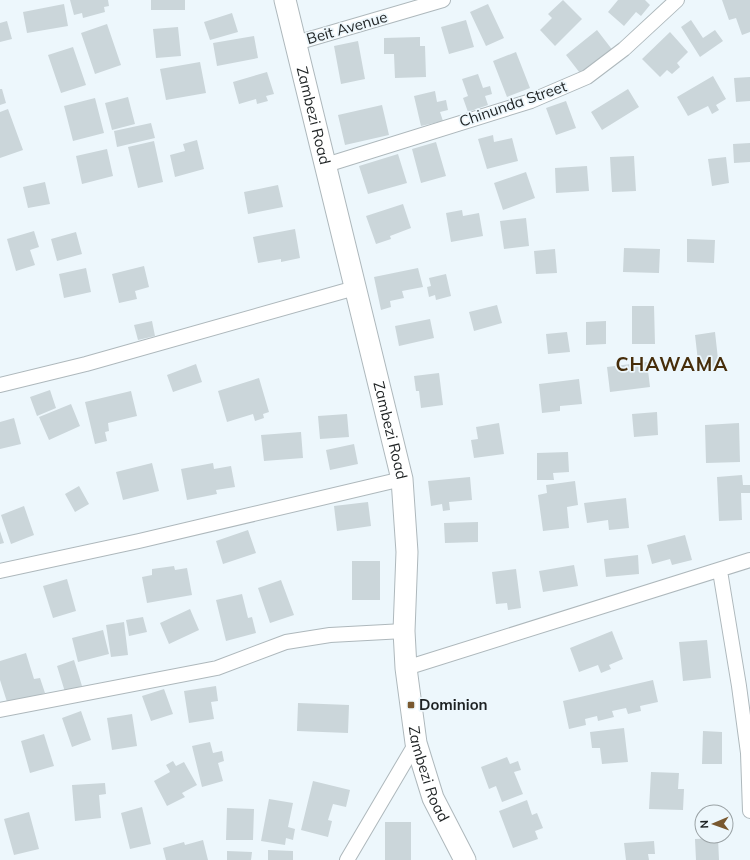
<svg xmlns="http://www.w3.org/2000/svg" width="750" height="860" viewBox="0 0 750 860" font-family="Mulish,sans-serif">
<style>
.building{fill:#cbd6da}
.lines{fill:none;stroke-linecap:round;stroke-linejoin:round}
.street-casing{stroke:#aeb8bc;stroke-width:16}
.secondary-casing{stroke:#aeb8bc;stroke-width:23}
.street{stroke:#fff;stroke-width:14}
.secondary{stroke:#fff;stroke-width:21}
.poi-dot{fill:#79582f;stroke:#edf7fc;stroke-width:1.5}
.labels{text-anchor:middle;stroke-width:3.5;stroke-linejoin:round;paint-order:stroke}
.street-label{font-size:15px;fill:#1e2223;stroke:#edf7fc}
.poi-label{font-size:15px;font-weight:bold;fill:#1e2223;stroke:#edf7fc;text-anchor:start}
.district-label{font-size:19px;font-weight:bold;letter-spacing:1px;fill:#462d0a;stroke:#edf7fc}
</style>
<rect width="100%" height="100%" fill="#edf7fc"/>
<path class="building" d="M70 0H108L109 6 104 7 105 12 83 18 82 13 74 15Z
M151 0H185V10H151Z
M563 0 582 19 555 46 540 30 552 18 548 14Z
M618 0H645L650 5 641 16 636 12 624 26 608 12Z
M722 0H750V32L742 35 736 18 729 20Z
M64 4 68 26 27 33 23 12Z
M488 4 504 38 486 46 470 12Z
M232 13 238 32 210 40 204 22Z
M466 20 474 47 449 54 441 27Z
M691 20 703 38 715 30 723 41 700 57 681 27Z
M7 21 12 39 0 42V23Z
M107 24 121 65 95 74 81 33Z
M178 27 181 56 156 58 153 29Z
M597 30 614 52 583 77 566 55Z
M670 32 688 52 677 63 680 67 672 74 667 70 660 77 642 59Z
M254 36 258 58 217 66 213 43Z
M420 37V46H425L426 77 395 78 394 54H384V38Z
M358 41 365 79 341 84 334 46Z
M73 47 86 85 61 93 48 55Z
M516 52 530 88 507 97 493 61Z
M200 62 206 93 166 100 160 69Z
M267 72 274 94 266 96 268 101 257 104 256 99 239 104 233 82Z
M478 74 483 88 490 86 492 94 485 96 488 105 468 112 463 98 468 96 462 79Z
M713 76 726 99 716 105 719 110 712 114 708 106 688 116 677 97Z
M750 77V101L736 102 734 78Z
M0 89H2L6 103 0 105Z
M628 89 639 107 602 130 591 112Z
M435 91 437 102 446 100 448 110 440 112 443 121 421 126 414 96Z
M128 97 135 124 112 130 105 103Z
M95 98 104 133 73 141 64 106Z
M566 101 576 128 556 135 546 108Z
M382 105 389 135 345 145 338 115Z
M8 109 23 150 0 158V112Z
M151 123 155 138 117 147 114 131Z
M493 135 494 142 512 138 518 161 487 169 478 139Z
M197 140 204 169 175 177 170 155 185 151 183 144Z
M154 141 163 182 138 188 128 147Z
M436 142 446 176 421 183 412 149Z
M750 143V162L734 163 733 144Z
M107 149 113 176 82 184 76 156Z
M398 154 407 183 368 194 359 166Z
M634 156 636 191 612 192 610 157Z
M726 157 729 183 712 186 708 159Z
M587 166 589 191 556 193 555 168Z
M526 172 535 198 503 210 494 183Z
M45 182 50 204 28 208 23 187Z
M278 185 283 207 248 214 244 192Z
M403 204 411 228 390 236 391 239 376 244 366 216Z
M462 210 463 216 479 213 483 236 451 242 446 213Z
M526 218 529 246 504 249 500 221Z
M295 229 300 258 281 262V259L258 263 253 237Z
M34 231 39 247 30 250 35 265 16 271 7 239Z
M76 232 82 254 57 261 51 239Z
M687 239 715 240 714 263 687 262Z
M624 248 660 249 659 273 623 272Z
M555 249 557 273 536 274 534 251Z
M144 266 149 287 135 291 137 299 119 303 112 274Z
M86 268 91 292 64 298 59 274Z
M418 268 423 287 402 291 404 298 390 301 391 307 381 310 374 277Z
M446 274 451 296 436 300 435 295 429 297 427 287 431 286 429 278Z
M497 305 502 323 474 331 469 312Z
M632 306H654L655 344H632Z
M430 319 434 338 399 346 395 326Z
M152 321 155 336 138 340 134 325Z
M606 321V344L586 345V322Z
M567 332 570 352 548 354 546 334Z
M715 332 719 368 699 370 695 335Z
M647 362 650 387 610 392 607 367Z
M196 364 202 382 173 392 167 375Z
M439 373 443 405 421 408 419 391H416L414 376Z
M259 378 269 412 263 414 264 418 255 421 253 414 227 422 218 391Z
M579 379 582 404 560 406V411L542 413 539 384Z
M50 390 56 408 37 416 30 397Z
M131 391 137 416 108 423 109 431 105 432 107 441 95 444 85 402Z
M71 404 80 426 49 440 39 417Z
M657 412 658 435 634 437 632 414Z
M347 414 349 437 320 439 318 416Z
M14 418 21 444 0 449V422Z
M499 423 504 454 474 458 471 440 478 439 476 427Z
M739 423 740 462 706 463 705 425Z
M301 432 303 458 264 461 261 435Z
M354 444 358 464 330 470 326 450Z
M568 452 569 472 553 473 554 480H537V453Z
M152 463 159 491 123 500 116 472Z
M213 463 214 469 231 466 235 487 216 490 217 494 187 500 181 469Z
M742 475 743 485H750V493H741L742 520 719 521 717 477Z
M470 477 472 500 449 502 450 510 443 511 442 504 431 506 428 481Z
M575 481 578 505 567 507 569 528 543 531 538 495 547 493 546 485Z
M79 486 89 504 75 512 65 494Z
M626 498 629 528 609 530 608 520 587 523 584 503Z
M368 502 371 526 337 531 334 506Z
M24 506 34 535 11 544 1 515Z
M478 522V542L445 543 444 523Z
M248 530 256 553 223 564 216 541Z
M0 531 4 543 0 544Z
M685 535 692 560 672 565 670 559 652 564 647 545Z
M638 555 639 574 606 577 604 559Z
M352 561H380V600H352Z
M574 565 578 586 543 592 539 571Z
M174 566 175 570 187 568 192 595 147 603 142 577 152 575V569Z
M516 569 521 608 508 610 507 603 496 604 492 572Z
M67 579 76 611 53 618 43 586Z
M281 580 294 615 270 623 258 588Z
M242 594 248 618 252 617 256 633 226 641 216 600Z
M190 609 199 630 169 644 160 623Z
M143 617 147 632 129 636 126 620Z
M124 622 128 655 111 657 106 625Z
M103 630 109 654 78 662 72 638Z
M612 631 623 659 609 665 611 669 601 673 598 665 579 672 570 648Z
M707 640 711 678 683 681 679 642Z
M26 653 34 679 40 678 45 693 8 705 0 680V661Z
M74 660 82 686 65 692 57 666Z
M653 680 658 702 640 706 641 711 628 714 626 708 612 711 614 717 598 721 597 716 585 719 586 725 569 729 563 701Z
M216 686 218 701 211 702 214 719 189 723 184 691Z
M164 689 173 714 151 721 142 696Z
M298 703 349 705 348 733 297 731Z
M81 711 91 740 72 747 62 718Z
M132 714 137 746 112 750 107 718Z
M624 728 628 762 602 764 600 748H592L590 732Z
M703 731 722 732V764H702Z
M44 734 54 766 30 773 21 741Z
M210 742 213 753 222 751 224 761 218 763 223 781 202 787 192 746Z
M507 757 510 764 518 761 521 770 514 772 523 794 502 802 496 786 489 789 481 767Z
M173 761 176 766 184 762 197 785 182 793 185 797 167 806 154 781 170 772 166 765Z
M651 772 679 773 678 789H684L683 810 649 809Z
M313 781 350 790 346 807 333 804 328 820 332 821 328 837 301 830Z
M105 783 106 794 99 795 101 818 75 821 72 785Z
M269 799 293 803 288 827 295 829 293 840 286 838 285 845 261 841Z
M527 800 532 815 537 813 543 828 535 831 538 839 513 848 499 811Z
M142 807 151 844 130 849 121 813Z
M227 808 254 809 253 840H226Z
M29 812 39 849 14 855 4 819Z
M385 822H411V860H385Z
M718 838 719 860H696L695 839Z
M203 840 208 860H166L163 848 184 842 185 845Z
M654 841 655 854H648L649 860H626L624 843Z
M268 850 293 851V860H268Z
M227 851 252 852 251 860H227Z"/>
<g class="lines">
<defs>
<path id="street" d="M296 43 443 0
M326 165 531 101 587 77 624 49 677 0
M0 385 86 364 355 288
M0 571 139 541 402 479
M720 571 739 686 748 753 750 811
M406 668 750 560
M0 710 217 668 286 642 330 635 404 631
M347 860 416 743"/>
<g id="secondary">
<path id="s1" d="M285 0 402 479 407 552 404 631 406 668 416 743 433 798 465 860"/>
</g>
</defs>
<use href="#street" class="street-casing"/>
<use href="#secondary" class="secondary-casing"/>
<use href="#street" class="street"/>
<use href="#secondary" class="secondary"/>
</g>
<rect class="poi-dot" x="407" y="701" width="8" height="8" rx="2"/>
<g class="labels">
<g class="street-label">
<text transform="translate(347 28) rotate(-16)" y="5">Beit Avenue</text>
<text transform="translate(513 104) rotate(-19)" y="5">Chinunda Street</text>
<text dy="5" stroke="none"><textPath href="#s1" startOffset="119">Zambezi Road</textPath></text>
<text dy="5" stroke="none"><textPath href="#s1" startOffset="443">Zambezi Road</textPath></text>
<text dy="5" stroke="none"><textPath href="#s1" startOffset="791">Zambezi Road</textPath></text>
</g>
<g class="poi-label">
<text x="419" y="710">Dominion</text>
</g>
<g class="district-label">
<text x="672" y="371">CHAWAMA</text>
</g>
</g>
<g transform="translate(714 824) rotate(268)"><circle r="19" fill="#edf7fc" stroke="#9aa2a5"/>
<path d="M0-3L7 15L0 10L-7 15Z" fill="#79582f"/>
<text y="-6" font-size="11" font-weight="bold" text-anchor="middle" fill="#1e2223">N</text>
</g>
</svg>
